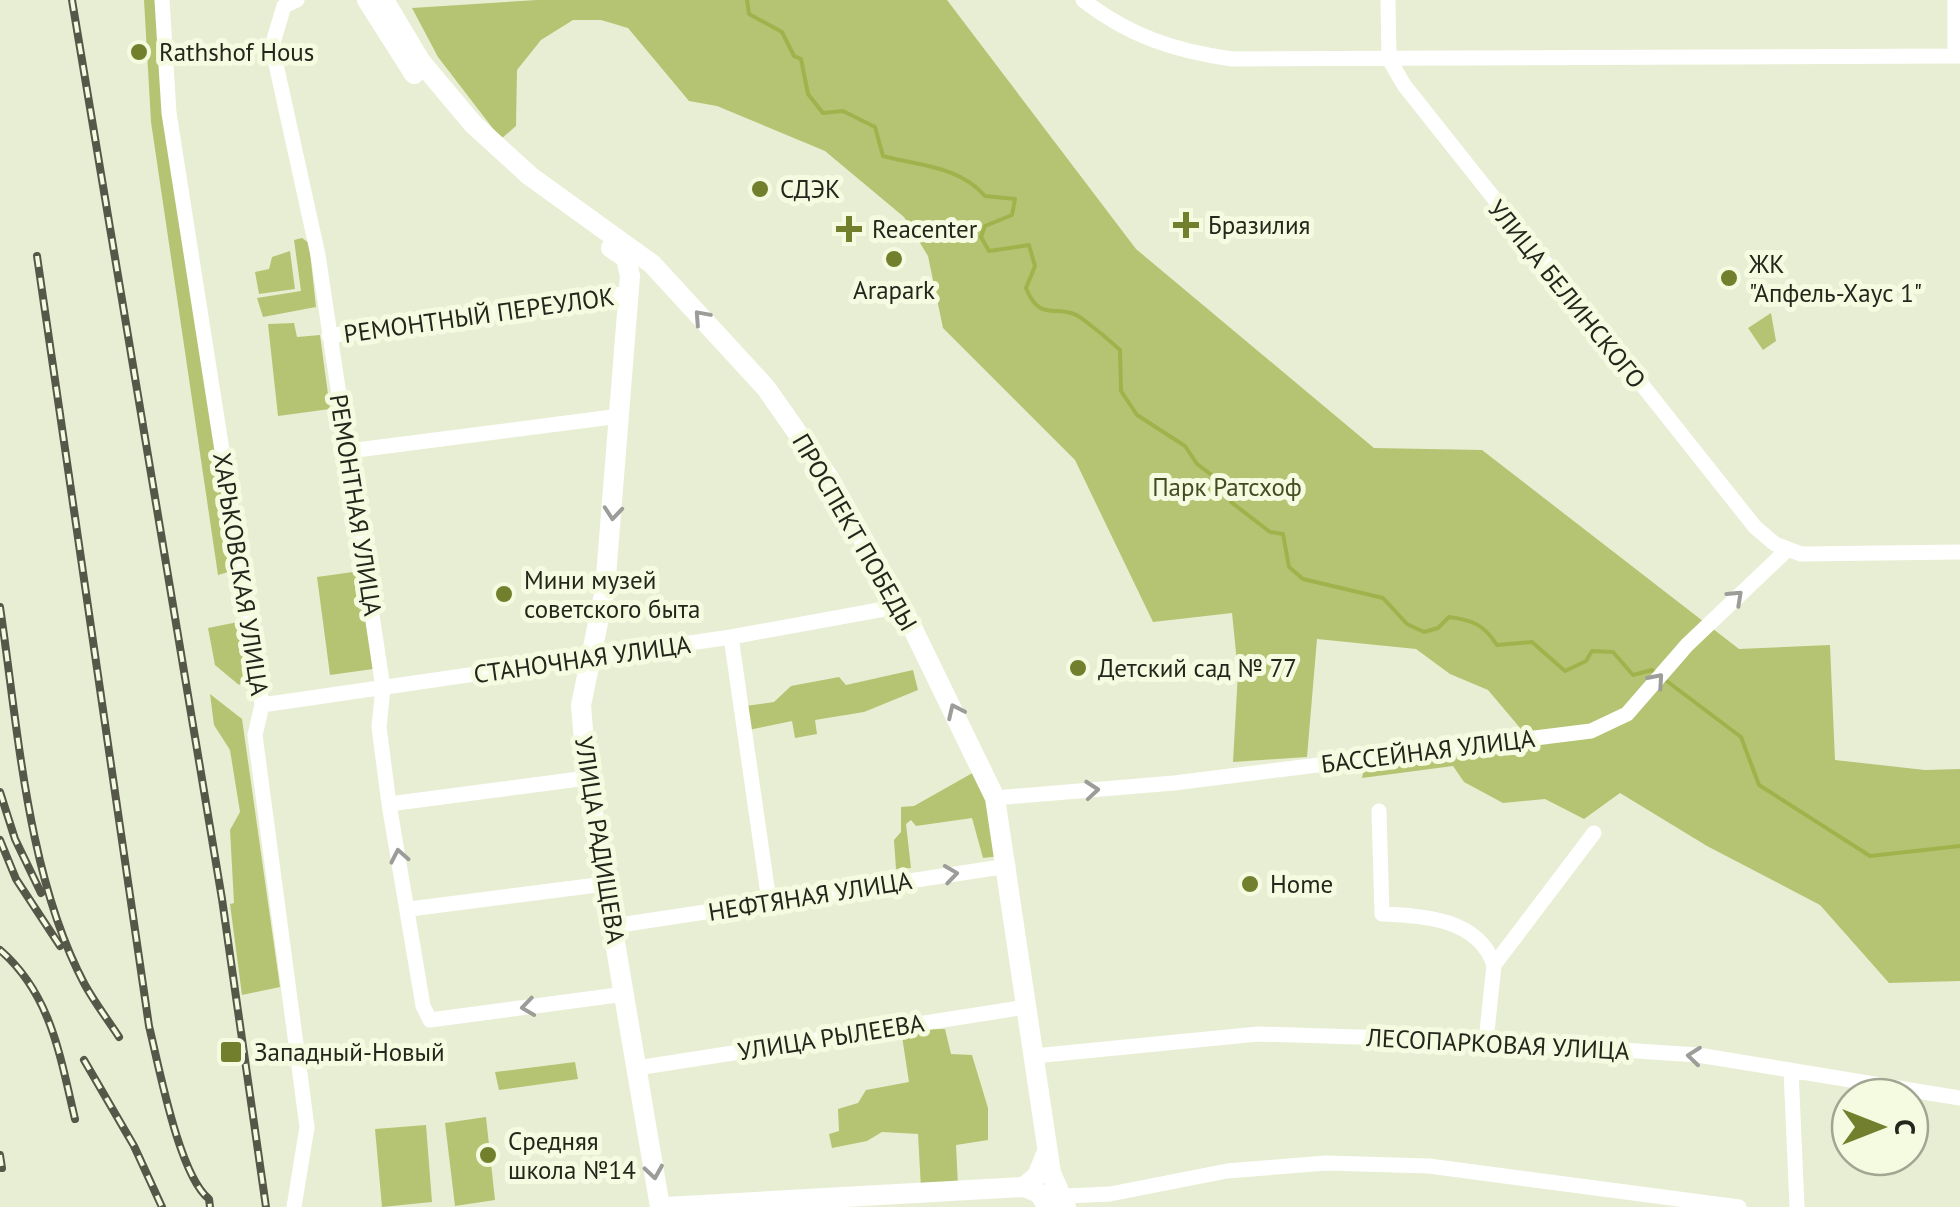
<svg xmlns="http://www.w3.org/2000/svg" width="1960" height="1207" viewBox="0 0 1960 1207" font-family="'PT Sans',sans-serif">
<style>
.green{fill:#b5c473}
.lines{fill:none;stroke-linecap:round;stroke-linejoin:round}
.stream{stroke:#a1b24c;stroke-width:4}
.minor{stroke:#fff;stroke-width:15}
.major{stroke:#fff;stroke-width:20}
.rail-casing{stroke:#555849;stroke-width:8}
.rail{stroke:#f5fbe0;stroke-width:4;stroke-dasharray:11;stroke-linecap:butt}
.oneway{stroke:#9c9d99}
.poi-dot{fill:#727f2d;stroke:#f5fbe0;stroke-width:4}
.labels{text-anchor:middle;stroke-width:10;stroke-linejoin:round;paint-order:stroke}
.poi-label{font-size:25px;fill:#24261c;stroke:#f5fbe0;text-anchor:start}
.street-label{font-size:25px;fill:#24261c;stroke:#f5fbe0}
.park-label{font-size:25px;fill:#454c22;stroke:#f5fbe0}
</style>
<rect width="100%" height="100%" fill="#e8eed3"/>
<path class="green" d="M144 0H157L235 570 218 575 151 122Z
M537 0H947L1136 249 1374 448 1482 450 1739 649 1830 645 1835 760 1925 770 1960 769V981L1889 983 1820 905 1707 846 1620 793 1584 819 1545 799 1503 803 1464 782 1453 766 1362 778 1365 765 1526 735 1488 690 1450 674 1416 649 1317 639 1307 757 1233 762 1238 672 1232 613 1153 622 1075 460 943 328 928 256 904 217 825 151 717 106 689 101 628 28 601 20H573L541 40 517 70 516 126 501 139 438 57 412 8Z
M302 238 309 243 316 307 263 317 257 298 301 291 294 240Z
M290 251 295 289 259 294 255 272 269 269 272 257Z
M1771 313 1776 341 1763 350 1748 328Z
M294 323 297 337 320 335 330 409 278 416 268 324Z
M360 571 373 669 330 675 317 577Z
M238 622 247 676 239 685 215 665 208 628Z
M913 670 918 690 864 712 815 720 817 734 795 738 792 721 749 730 745 706 774 702 791 686 839 677 846 685Z
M210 694 242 719 280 987 242 995 230 904 234 903 230 830 240 812 230 750 214 725Z
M976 771 991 803 1000 856 983 858 972 818 916 826 911 820 906 824 911 868 896 869 894 840 901 832V807L914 806Z
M945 1029 951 1054 972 1055 988 1108V1140L956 1145 958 1186 921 1189 918 1134 882 1132 867 1141 832 1148 829 1134 839 1131 838 1109 858 1103 866 1090 909 1082 901 1030Z
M575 1062 578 1079 499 1090 495 1072Z
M486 1117 495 1200 455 1206 445 1123Z
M426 1125 432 1202 382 1207 375 1129Z"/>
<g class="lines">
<path class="stream" d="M747 0 749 14 782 32 794 56 801 59 808 94 823 113 843 111 875 127 883 156C920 166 959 166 985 196L1015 199 1012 215 985 226 981 237 989 251 1029 245 1035 266 1026 288C1041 326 1059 300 1084 320 1096 329 1108 339 1120 350L1121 391 1137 415 1185 446 1197 464 1225 485 1231 502 1270 532 1283 534 1289 567 1303 579 1383 598 1407 624 1424 632 1438 628 1449 617C1473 620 1484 625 1497 645L1532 642 1565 671 1586 661 1592 651 1613 652 1633 675 1652 670 1656 674
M1664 679 1741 737 1759 785 1870 856 1960 846"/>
<path class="minor" d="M162 0 169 113 262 705 255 735 307 1127 294 1207
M297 0 284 6 272 46 318 255 383 688 379 727 389 804 423 1006 430 1020 625 994
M1083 0C1129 36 1175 51 1232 59L1960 56
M1388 0 1389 59 1404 85 1755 527 1775 544 1801 554 1960 552
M1955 56V0
M329 336 629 293
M349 451 620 416
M731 637 769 901
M262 705 731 637 901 606
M995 798 1174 783 1591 731 1627 714 1687 645 1787 550
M389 804 587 778
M1379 811 1382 914C1423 916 1478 918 1494 965
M410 909 605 884
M613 926 1008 866
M1486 1041 1494 965 1594 833
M1034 1056 1258 1034 1486 1041 1698 1055 1960 1098
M637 1068 1026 1007
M1791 1070 1797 1207
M1065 1196 1110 1194 1227 1171 1326 1163 1429 1166 1739 1207"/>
<path class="major" d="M367 0 414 74
M384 0 421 62 473 124 530 176 652 264 766 388 829 478 911 625 995 798 1051 1173 1066 1207
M611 248 626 258 630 276 605 589 581 705 587 778 660 1207
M1024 1187 1039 1193 1048 1207
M666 1207 1024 1187 1037 1176 1046 1154"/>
<defs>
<path id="rail" d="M72 0 222 899 266 1207
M37 256 149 1026C159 1067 179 1175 209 1199L210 1207
M0 607C18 727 27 877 85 985 95 1003 108 1020 119 1037
M0 792 15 839 41 893
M0 840 16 879 60 946
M0 950C51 994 60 1056 75 1119
M84 1060 134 1146 162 1207
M0 1155 2 1168"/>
</defs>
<use href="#rail" class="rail-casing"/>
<use href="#rail" class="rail"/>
</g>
<defs><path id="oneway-chevron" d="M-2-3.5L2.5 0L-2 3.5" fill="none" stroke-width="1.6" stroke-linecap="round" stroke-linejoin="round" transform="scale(2.5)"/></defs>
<g class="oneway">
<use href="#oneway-chevron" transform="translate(701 317) rotate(-132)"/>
<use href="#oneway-chevron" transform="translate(613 513) rotate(95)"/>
<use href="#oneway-chevron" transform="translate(1736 597) rotate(-43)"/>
<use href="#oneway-chevron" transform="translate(1657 680) rotate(-49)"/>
<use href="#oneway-chevron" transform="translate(955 711) rotate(-115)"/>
<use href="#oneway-chevron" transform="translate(1092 790) rotate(-5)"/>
<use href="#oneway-chevron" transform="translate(399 856) rotate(-101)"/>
<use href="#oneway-chevron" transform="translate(951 874) rotate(-8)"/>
<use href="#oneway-chevron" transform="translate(528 1007) rotate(172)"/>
<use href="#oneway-chevron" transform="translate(1694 1056) rotate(-174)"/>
<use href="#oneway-chevron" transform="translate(654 1172) rotate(81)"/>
</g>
<g class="poi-dot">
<circle cx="139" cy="52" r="10"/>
<circle cx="760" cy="189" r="10"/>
<path d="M1181 210h10v10h10v10h-10v10h-10v-10h-10v-10h10z"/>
<path d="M844 214h10v10h10v10h-10v10h-10v-10h-10v-10h10z"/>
<circle cx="894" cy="259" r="10"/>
<circle cx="1729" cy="278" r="10"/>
<circle cx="504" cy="594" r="10"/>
<circle cx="1078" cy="668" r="10"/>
<circle cx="1250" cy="884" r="10"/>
<rect x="219" y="1040" width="24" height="24" rx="5"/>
<circle cx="488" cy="1155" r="10"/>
</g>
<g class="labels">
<g class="poi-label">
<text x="159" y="61">Rathshof Hous</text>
<text x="780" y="198">СДЭК</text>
<text x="1208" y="234">Бразилия</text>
<text x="872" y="238">Reacenter</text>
<text x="1749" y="273">ЖК<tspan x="1749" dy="29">"Апфель-Хаус 1"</tspan></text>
<text x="894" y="299" text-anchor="middle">Arapark</text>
<text x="524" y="589">Мини музей<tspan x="524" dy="29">советского быта</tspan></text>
<text x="1098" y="677">Детский сад № 77</text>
<text x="1270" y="893">Home</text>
<text x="254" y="1061">Западный-Новый</text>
<text x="508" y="1150">Средняя<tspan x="508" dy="29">школа №14</tspan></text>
</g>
<g class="street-label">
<text transform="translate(1567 294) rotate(51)" y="9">УЛИЦА БЕЛИНСКОГО</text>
<text transform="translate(479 315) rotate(-8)" y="9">РЕМОНТНЫЙ ПЕРЕУЛОК</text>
<text transform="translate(356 505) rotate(81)" y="9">РЕМОНТНАЯ УЛИЦА</text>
<text transform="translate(855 532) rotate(60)" y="9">ПРОСПЕКТ ПОБЕДЫ</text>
<text transform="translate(241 574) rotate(81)" y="9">ХАРЬКОВСКАЯ УЛИЦА</text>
<text transform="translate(582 659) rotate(-8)" y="9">СТАНОЧНАЯ УЛИЦА</text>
<text transform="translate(1428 751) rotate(-7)" y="9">БАССЕЙНАЯ УЛИЦА</text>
<text transform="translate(600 840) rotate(81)" y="9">УЛИЦА РАДИЩЕВА</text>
<text transform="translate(810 896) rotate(-9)" y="9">НЕФТЯНАЯ УЛИЦА</text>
<text transform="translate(831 1037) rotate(-9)" y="9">УЛИЦА РЫЛЕЕВА</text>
<text transform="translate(1498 1044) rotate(3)" y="9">ЛЕСОПАРКОВАЯ УЛИЦА</text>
</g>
<g class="park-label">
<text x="1227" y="496">Парк Ратсхоф</text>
</g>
</g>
<g transform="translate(1880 1127) rotate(90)"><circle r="48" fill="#f5fbe0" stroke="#a1a692" stroke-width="2.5"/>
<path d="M0-8L18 38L0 25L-18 38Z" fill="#727f2d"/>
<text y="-15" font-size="28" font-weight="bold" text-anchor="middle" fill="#24261c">С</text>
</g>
</svg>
